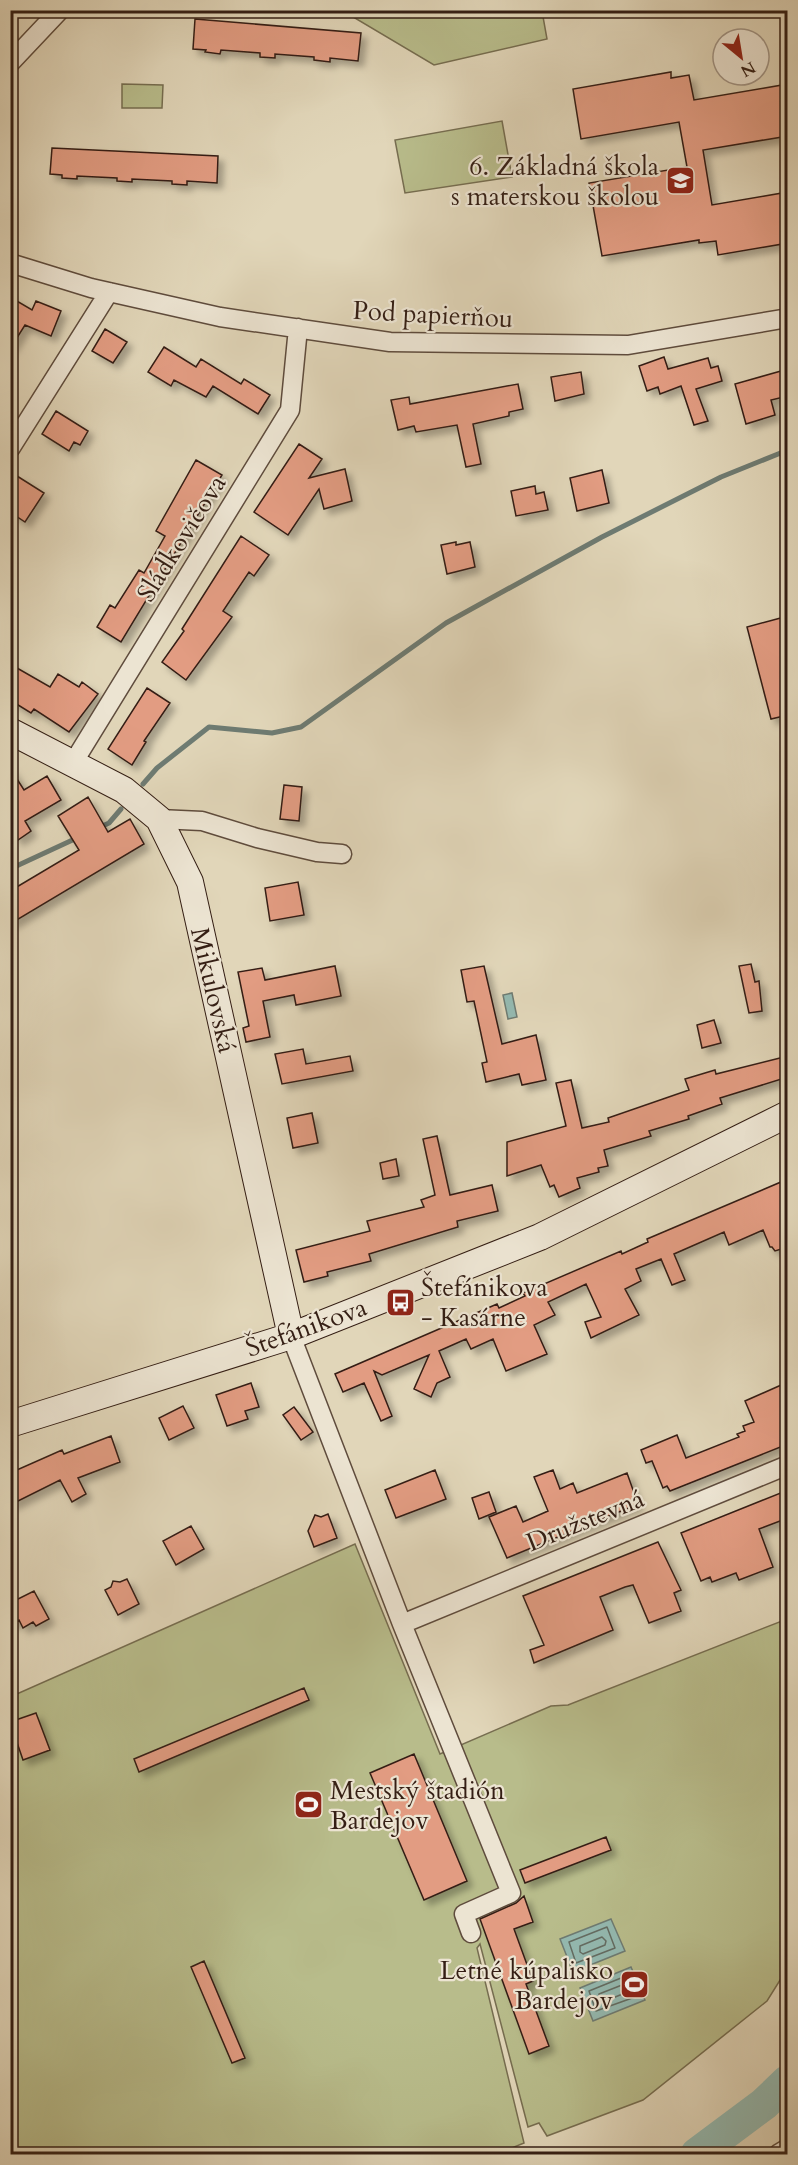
<svg xmlns="http://www.w3.org/2000/svg" width="798" height="2165" viewBox="0 0 798 2165" font-family="Cardo,serif">
<style>
.green{fill:#b8bc8b;stroke:#766d50;stroke-width:1.5}
.water{fill:#94b9b0;stroke:#6e7b72;stroke-width:1.5}
.lines{fill:none;stroke-linecap:round;stroke-linejoin:round}
.shore{stroke:#646c62;stroke-width:1.5}
.stream{stroke:#6e7b72;stroke-width:5}
.river{stroke:#94b9b0;stroke-width:33}
.building{fill:#e29c82;stroke:#341e14;stroke-width:1.5;filter:url(#shadow)}
.street-casing{stroke:#5f4c3d;stroke-width:21}
.secondary-casing{stroke:#341e14;stroke-width:28}
.street{stroke:#ece4d2;stroke-width:18}
.secondary{stroke:#ece4d2;stroke-width:26}
.labels{text-anchor:middle;stroke-width:4.5;stroke-linejoin:round;paint-order:stroke}
.poi-label{font-size:26px;fill:#341e14;stroke:#ece4d2;text-anchor:end}
.street-label{font-size:26px;fill:#341e14;stroke:#ece4d2}
</style>
<defs>
<filter id="shadow"><feDropShadow dx="5.5" dy="5.5" stdDeviation="3" flood-color="#0004"/></filter>
</defs>
<rect width="100%" height="100%" fill="#e1d6b9"/>
<filter id="stains"><feTurbulence type="fractalNoise" baseFrequency=".00333" numOctaves="4"/><feColorMatrix values="0 0 0 0 .2 0 0 0 0 .09 0 0 0 0 .02 0 0 0 .5 -.17"/></filter>
<radialGradient id="worn" r=".72"><stop offset=".6" stop-color="#630" stop-opacity="0"/><stop offset="1" stop-color="#630" stop-opacity=".3"/></radialGradient>
<path class="green" d="M343 11H542L547 39 434 65Z
M122 84 163 85 162 108H122Z
M502 121 512 177 405 193 395 140Z
M355 1544 440 1754 551 1706 568 1705 787 1619V1969L767 2001 643 2100 547 2136 539 2123 528 2127 480 1944 477 1948 524 2143 497 2154H11L10 1697Z"/>
<path class="water" d="M512 993 517 1017 508 1019 503 995Z
M611 1919 625 1951 573 1972 560 1939Z
M631 1967 645 2000 593 2021 580 1988Z"/>
<g class="lines">
<path class="shore" d="M607 1927 615 1948 576 1963 569 1942Z
M602 1937 606 1941 605 1945 583 1954 580 1952V1946Z
M626 1976 635 1997 596 2011 589 1991Z
M622 1985 626 1990 625 1993 603 2002 599 2001V1994Z"/>
<path class="stream" d="M143 784 157 768 209 727 272 733 301 727 446 623 602 537 721 477 788 450
M98 828 109 823 121 809
M10 869 79 837"/>
<path class="river" d="M697 2154 764 2104 788 2081"/>
</g>
<path class="building" d="M195 19 361 33 358 61 330 58V62L314 60V57L275 54V58L260 57V53L221 50 220 54 205 52 206 50 193 49Z
M671 72V78L689 75 694 100 788 84V136L703 150 712 205 788 192V243L718 255 716 241 699 243V240L602 256 589 183 687 167 679 122 581 139 573 89Z
M52 148 218 156 217 183 187 181V185L172 184V181L132 179V182L117 181V178L77 176V179L62 178V175L50 174Z
M10 297 32 310 36 301 61 311 51 336 25 325 10 349Z
M105 329 127 342 113 363 92 351Z
M164 347 196 367 201 359 241 384 244 379 270 395 258 414 213 386 206 397 174 380 171 386 148 372Z
M664 357 668 369 708 358 711 368 718 366 722 381 696 389 708 421 694 425 681 386 660 394 658 387 647 391 639 366Z
M788 369V396L771 400 775 415 746 424 735 384Z
M581 372 584 394 555 401 551 377Z
M518 384 523 409 509 412V416L473 424 481 464 466 467 457 425 416 432 414 426 398 430 391 400 409 397 410 404Z
M56 411 88 431 80 445 74 442 69 451 42 434Z
M299 444 322 459 309 478 345 469 352 501 324 509 319 489 288 535 254 512Z
M196 460 222 475 121 642 97 627 110 605 115 608 139 570 144 573 165 536 156 531Z
M602 470 609 503 577 511 570 478Z
M17 476 44 493 25 522 10 512V486Z
M535 486 536 494 544 492 548 510 516 516 511 491Z
M241 536 269 555 254 576 249 572 223 611 232 617 186 680 162 662 184 631 182 629Z
M456 542V545L470 542 475 567 447 574 441 545Z
M788 616V715L771 719 747 627Z
M10 664 50 687 58 674 79 687 82 682 98 694 69 732 34 709 31 713 10 700Z
M147 688 170 703 144 741 146 742 132 765 108 749Z
M10 768 24 790 47 776 61 800 25 821 31 831 18 840 10 830Z
M284 785 302 787 299 821 280 819Z
M88 797 108 832 130 819 144 844 10 924V891L79 850 58 816Z
M298 882 304 915 270 921 265 888Z
M751 964 755 982 759 981 762 1011 749 1013 739 966Z
M335 966 341 996 296 1005 294 995 263 1001 270 1037 246 1042 243 1028 249 1026 238 972 262 968 265 980Z
M484 966 502 1044 536 1035 546 1080 522 1085 519 1074 486 1082 482 1063 487 1062 474 1001 467 1002 461 970Z
M714 1020 721 1043 702 1048 697 1025Z
M303 1049 306 1064 350 1056 353 1071 282 1084 275 1054Z
M788 1056V1077L720 1098 722 1104 688 1116 689 1119 649 1131 651 1136 604 1150 608 1166 598 1168 599 1172 577 1178 580 1188 559 1197 554 1185 550 1187 541 1165 507 1176V1142L566 1126 556 1083 571 1080 582 1128 609 1122 608 1118 689 1090 685 1079 715 1070 716 1074Z
M312 1113 318 1143 293 1148 287 1118Z
M437 1136 450 1195 492 1185 498 1211 457 1221 458 1227 369 1254 371 1261 327 1272 328 1276 304 1282 296 1250 370 1231 367 1221 424 1207 421 1200 435 1195 423 1139Z
M396 1159 399 1176 383 1179 380 1163Z
M788 1179V1247L775 1251 772 1247H770L763 1230 729 1245 724 1232 674 1254 685 1280 672 1285 661 1259 636 1269 641 1281 625 1289 639 1315 591 1338 585 1322 601 1317 586 1284 548 1302 555 1315 534 1325 547 1354 506 1371 493 1339 471 1349 466 1339 439 1351 450 1377 437 1383 431 1397 414 1389 429 1355 382 1375 374 1371 392 1416 381 1421 364 1383 343 1392 335 1374 497 1304 499 1308 525 1296 523 1293 621 1251 622 1254 648 1242 647 1239Z
M788 1382V1444L670 1491 667 1486 663 1488 652 1461 646 1463 641 1450 677 1435 686 1458 739 1437 737 1434 745 1431 743 1426 754 1422 745 1401Z
M251 1383 259 1407 245 1411 248 1419 227 1426 216 1395Z
M183 1406 194 1428 169 1440 159 1418Z
M294 1407 313 1432 301 1440 283 1415Z
M111 1436 120 1462 78 1478 86 1494 72 1502 60 1480 10 1505V1473L62 1450 64 1454Z
M435 1470 446 1499 396 1518 385 1490Z
M553 1470 560 1489 573 1483 577 1493 627 1473 638 1504 507 1558 489 1517 516 1506 523 1522 548 1511 534 1477Z
M788 1490V1518L759 1529 773 1567 739 1580 736 1573 712 1582 710 1577 701 1581 681 1533Z
M489 1492 496 1512 479 1519 472 1498Z
M328 1514 337 1538 314 1547 308 1531 315 1515 321 1517Z
M191 1526 204 1549 176 1565 163 1541Z
M658 1542 681 1590 674 1593 681 1611 649 1623 633 1585 625 1587 600 1597 613 1630 534 1663 530 1650 544 1645 523 1596Z
M127 1579 139 1604 118 1615 105 1590 111 1587 113 1581 120 1582Z
M34 1591 49 1619 36 1626 33 1622 23 1628 19 1620 10 1625V1603Z
M304 1688 309 1700 139 1772 134 1759Z
M36 1713 50 1750 23 1760 10 1722Z
M414 1754 467 1881 424 1900 370 1773Z
M606 1837 611 1850 525 1883 520 1870Z
M524 1896 533 1922 514 1929 533 1981 526 1984 549 2046 529 2054 480 1919 516 1903Z
M204 1961 245 2058 232 2063 191 1967Z"/>
<g class="lines">
<defs>
<path id="street" d="M10 63 60 10
M10 263 91 288 220 317 390 342 628 345 788 318
M10 449 109 292
M73 763 290 410 298 328
M159 819 202 821 257 838 317 852 342 854
M291 1336 402 1624 511 1893 464 1914 471 1933
M402 1624 788 1465
M778 2154 788 2148"/>
<path id="secondary" d="M10 731 124 790 159 819 190 882 291 1336
M10 1424 291 1336 540 1237 788 1114"/>
</defs>
<use href="#street" class="street-casing"/>
<use href="#secondary" class="secondary-casing"/>
<use href="#street" class="street"/>
<use href="#secondary" class="secondary"/>
</g>
<defs>
<symbol id="school-square" viewBox="-11 -11 22 22"><rect x="-9" y="-9" width="18" height="18" rx="4" fill="#8f2418" stroke="#ece4d2"/><path d="M0-5L7-2L0 1L-7-2ZM-4 1L0 2.5L4 1V4Q0 6-4 4Z" fill="#fff"/></symbol>
<symbol id="bus-square" viewBox="-11 -11 22 22"><rect x="-9" y="-9" width="18" height="18" rx="4" fill="#8f2418" stroke="#ece4d2"/><path d="M-5-6H5V4H4V6H2V4H-2V6H-4V4H-5ZM-3.5-4V0h7V-4ZM-3.5 1.2v1.5H-2V1.2ZM2 1.2v1.5H3.5V1.2Z" fill="#fff"/></symbol>
<symbol id="stadium-square" viewBox="-11 -11 22 22"><rect x="-9" y="-9" width="18" height="18" rx="4" fill="#8f2418" stroke="#ece4d2"/><path d="M0-5a6.5 5 0 1 0 0 10a6.5 5 0 1 0 0-10ZM-3.5-1.8h7v3.6h-7Z" fill="#fff"/></symbol>
</defs>
<g fill-rule="evenodd">
<use href="#school-square" x="664" y="164" width="33" height="33"/>
<use href="#bus-square" x="384" y="1286" width="33" height="33"/>
<use href="#stadium-square" x="292" y="1788" width="33" height="33"/>
<use href="#stadium-square" x="618" y="1968" width="33" height="33"/>
</g>
<g class="labels">
<g class="poi-label">
<text x="659" y="175">6. Základná škola<tspan x="659" dy="30">s materskou školou</tspan></text>
<text x="421" y="1296" text-anchor="start">Štefánikova<tspan x="421" dy="30">- Kasárne</tspan></text>
<text x="330" y="1799" text-anchor="start">Mestský štadión<tspan x="330" dy="30">Bardejov</tspan></text>
<text x="613" y="1979">Letné kúpalisko<tspan x="613" dy="30">Bardejov</tspan></text>
</g>
<g class="street-label">
<text transform="translate(433 314) rotate(3)" y="9">Pod papierňou</text>
<text transform="translate(181 538) rotate(-58)" y="9">Sládkovičova</text>
<text transform="translate(214 990) rotate(77)" y="9">Mikulovská</text>
<text transform="translate(306 1327) rotate(-20)" y="9">Štefánikova</text>
<text transform="translate(585 1520) rotate(-22)" y="9">Družstevná</text>
</g>
</g>
<rect width="798" height="2165" fill="none" stroke="#e1d6b9" stroke-width="36"/>
<rect x="12" y="12" width="774" height="2141" fill="none" stroke="#341e14" stroke-width="3"/>
<rect x="18" y="18" width="762" height="2129" fill="none" stroke="#341e14" stroke-width="1.5"/>
<g transform="translate(741 57) rotate(150)"><circle r="28" fill="#ece4d2" stroke="#a29586" stroke-width="1.5"/>
<path d="M0-4.5L10 22L0 15L-10 22Z" fill="#8f2418"/>
<text y="-9" font-size="16" font-weight="bold" text-anchor="middle" fill="#341e14">N</text>
</g>
<rect width="100%" height="100%" filter="url(#stains)"/>
<rect width="100%" height="100%" fill="url(#worn)"/>
</svg>
